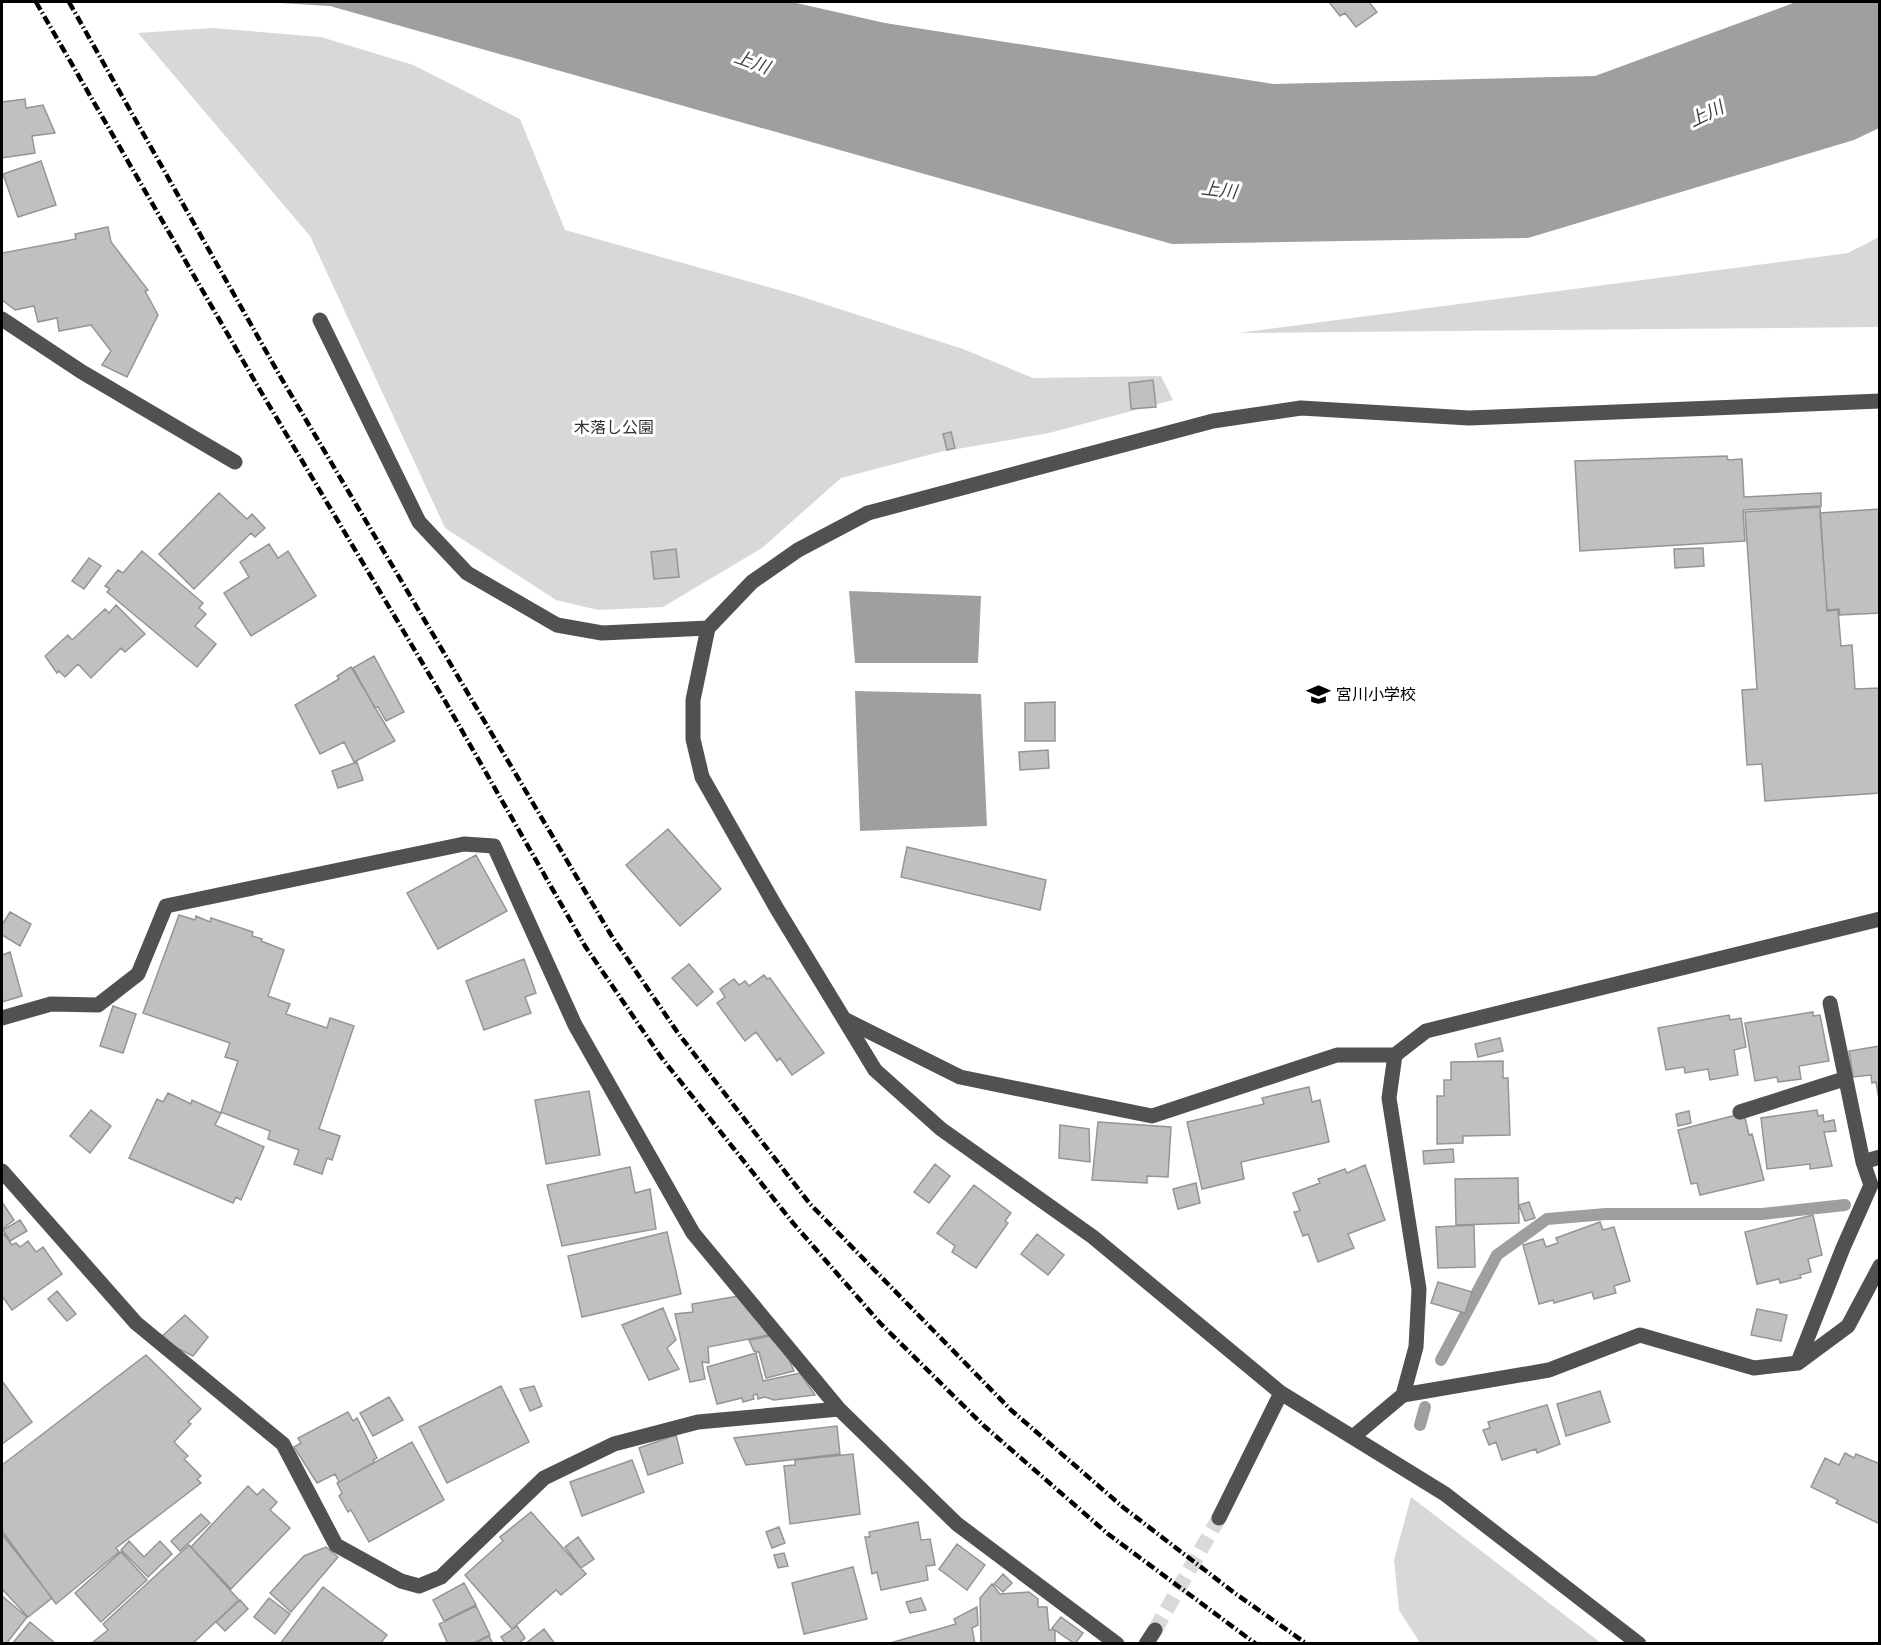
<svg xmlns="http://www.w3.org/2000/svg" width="1881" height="1645" viewBox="0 0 1881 1645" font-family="Barlow,'Noto Sans JP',sans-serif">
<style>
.green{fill:#d8d8d8}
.water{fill:#9f9f9f}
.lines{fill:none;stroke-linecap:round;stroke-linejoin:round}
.stream{stroke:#9f9f9f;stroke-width:12}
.building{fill:#c0c0c0;stroke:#959595;stroke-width:1.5}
.minor-tunnel{stroke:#d9d9d9;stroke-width:15;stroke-dasharray:15 8;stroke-linecap:butt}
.minor{stroke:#515151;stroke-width:15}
.rail{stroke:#000;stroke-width:4.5;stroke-dasharray:9 3 1.5 3;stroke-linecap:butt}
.labels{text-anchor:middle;stroke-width:6;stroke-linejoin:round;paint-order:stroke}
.park-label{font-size:16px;fill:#2f2f2f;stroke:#fff}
.poi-label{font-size:16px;fill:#000;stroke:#fff;text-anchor:start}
.water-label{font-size:18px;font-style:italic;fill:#404040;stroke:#fff}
</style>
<rect width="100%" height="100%" fill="#fff"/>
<path class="green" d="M213 28 321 37 413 65 520 119 565 230 793 294 963 349 1033 378 1161 376 1173 400 1049 433 940 452 841 478 762 548 663 607 598 610 556 600 445 528 310 236 138 33Z
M1879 237V327L1238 333 1848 253Z
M1411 1497 1601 1643H1420L1399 1610 1394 1560Z"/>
<path class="water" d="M264 2H792L885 23 1273 84 1595 76 1796 2H1879V128L1854 140 1528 238 1172 244 330 6Z
M849 591 981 596 978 663H855Z
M855 691 981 694 987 826 860 831Z"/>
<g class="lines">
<path class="stream" d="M1441 1360 1497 1255 1547 1219 1606 1214H1762L1845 1205
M1420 1425 1425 1407"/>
</g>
<path class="building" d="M1329 2H1369L1377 12 1356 27 1345 13 1340 16Z
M25 99 26 108 43 105 55 133 32 136 35 153 2 158V102Z
M41 161 56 205 18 217 3 174Z
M108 227 111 242 148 290 145 291 158 315 127 377 102 365 111 351 91 325 59 331 57 318 38 322 34 306 15 310 2 300V253L76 239 75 234Z
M1153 380 1156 407 1131 409 1129 383Z
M951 432 955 448 947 450 943 434Z
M1727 456 1728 460 1742 459 1744 497 1821 493V506L1743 510 1745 541 1580 551 1575 461Z
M219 493 247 519 252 514 265 528 255 537 251 533 194 589 159 554Z
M1820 507 1827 611 1838 610 1841 646 1852 645 1855 689 1880 688V793L1765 801 1762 764 1747 765 1742 690 1757 689 1745 512Z
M1880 509V613L1840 615 1839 609 1827 610 1820 513Z
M269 544 278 558 288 551 316 596 251 636 224 593 249 577 240 562Z
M1703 548 1704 566 1675 568 1674 549Z
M676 549 679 577 654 579 651 552Z
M142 551 203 603 199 608 206 614 195 626 216 644 197 667 107 592 110 589 105 586 118 570 123 573Z
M89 558 101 566 84 589 72 581Z
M116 605 145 634 125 652 121 648 91 678 78 664 65 677 59 671 57 673 45 656 68 635 72 640 105 609 109 613Z
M374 656 404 712 386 721 378 707 375 708 353 668Z
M351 667 395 741 354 762 344 742 320 754 295 705 339 679 337 676Z
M1055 702V741H1025V703Z
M1048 750 1049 768 1020 770 1019 752Z
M357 762 363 780 338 788 332 771Z
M668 829 721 889 680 926 626 865Z
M907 847 1046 880 1040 910 901 877Z
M476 855 507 911 438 949 407 893Z
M10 912 31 924 20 946 2 935V925Z
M179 915 195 920 196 916 210 922 211 918 253 932 252 936 262 939 261 941 284 950 268 996 290 1004 286 1014 327 1028 330 1018 354 1026 319 1129 340 1136 332 1160 327 1158 322 1174 294 1164 299 1150 268 1139 270 1131 221 1112 238 1061 225 1057 230 1043 143 1013Z
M10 952 22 996 2 1002V955Z
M524 959 536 993 525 997 531 1013 484 1030 466 981Z
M689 964 713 992 697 1006 672 978Z
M764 975 767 979 770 978 824 1053 792 1075 780 1058 777 1061 756 1032 745 1041 717 1003 725 997 720 989 734 979 739 985 745 981 749 986Z
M113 1006 136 1014 123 1053 100 1046Z
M1813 1012V1016L1820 1015 1829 1061 1799 1066 1801 1079 1778 1082 1777 1077 1755 1081 1745 1023Z
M1729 1015 1730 1020 1741 1018 1746 1047 1734 1050 1738 1075 1710 1080 1708 1069 1685 1073 1684 1067 1666 1070 1658 1028Z
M1500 1038 1503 1051 1478 1057 1475 1044Z
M1880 1046V1104L1876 1082 1872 1083 1871 1075 1853 1077 1849 1051Z
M1503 1061V1078H1508L1510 1135 1463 1136V1143L1437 1144V1096H1444V1080H1451V1062Z
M1309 1087 1312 1102 1320 1100 1329 1142 1241 1162 1244 1179 1202 1189 1187 1122 1264 1104 1262 1098Z
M589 1091 600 1155 546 1164 535 1100Z
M168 1093 191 1104 192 1100 221 1113 215 1125 264 1147 241 1200 236 1197 233 1203 129 1158 157 1099 163 1102Z
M91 1110 111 1126 90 1153 70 1136Z
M1817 1110 1818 1116 1823 1115 1824 1122 1834 1120 1836 1131 1824 1132 1832 1166 1810 1169V1164L1767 1169 1761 1118Z
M1689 1111 1691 1123 1678 1126 1676 1114Z
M1744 1113 1749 1135 1752 1134 1764 1180 1700 1195 1697 1183 1691 1184 1678 1130Z
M1098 1122 1171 1127 1168 1177 1147 1176V1183L1092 1180Z
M1060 1125 1089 1129 1090 1162 1059 1158Z
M1453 1149 1454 1162 1424 1164 1423 1151Z
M935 1164 950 1176 929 1203 914 1192Z
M1365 1165 1385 1220 1348 1234 1354 1248 1318 1262 1308 1234 1303 1236 1294 1212 1300 1211 1293 1193 1320 1183 1318 1179 1345 1169 1347 1173Z
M630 1167 635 1193 650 1189 656 1229 562 1246 547 1185Z
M1518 1178 1519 1223 1456 1225 1455 1179Z
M1196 1183 1200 1203 1178 1209 1173 1189Z
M974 1185 1011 1213 1005 1221 1008 1223 976 1268 952 1252 955 1246 937 1233Z
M2 1202 14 1220 2 1229Z
M1529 1202 1535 1218 1525 1221 1519 1205Z
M1813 1215 1822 1255 1808 1259 1811 1272 1800 1275 1801 1278 1780 1283 1779 1279 1757 1284 1745 1232Z
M20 1220 27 1231 10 1241 3 1230Z
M1600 1222 1603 1230 1614 1227 1630 1281 1614 1286 1616 1293 1594 1299 1592 1292 1554 1303 1553 1300 1539 1304 1523 1245 1543 1239 1546 1247 1558 1243 1556 1238Z
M1474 1225 1475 1267 1438 1268 1436 1227Z
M667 1232 681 1294 582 1317 568 1256Z
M4 1234 12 1245 16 1243 20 1247 28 1241 36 1252 43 1247 62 1274 12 1310 2 1296V1235Z
M1037 1234 1064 1255 1048 1275 1021 1254Z
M1438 1282 1472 1292 1465 1313 1431 1303Z
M57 1291 76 1314 67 1321 48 1299Z
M738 1296 769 1335 708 1347 709 1363 702 1362 705 1379 690 1382 675 1314 693 1312 692 1304Z
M663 1308 676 1340 667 1348 679 1369 649 1380 622 1325Z
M1757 1309 1787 1315 1781 1341 1751 1335Z
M185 1315 208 1337 193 1356 159 1339Z
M770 1336 787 1355 794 1371 766 1378 759 1352 754 1351 749 1340Z
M756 1353 763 1381 800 1373 815 1395 774 1400 765 1397 758 1399 757 1394 753 1395 754 1399 743 1402 742 1398 717 1404 707 1367Z
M146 1355 201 1409 188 1422 191 1424 174 1442 188 1456 184 1459 201 1476 197 1479 201 1483 116 1548 119 1552 56 1604 2 1531V1465Z
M2 1381 32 1422 2 1444Z
M501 1386 529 1442 447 1483 419 1427Z
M534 1386 542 1406 530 1411 520 1389Z
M1600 1391 1610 1422 1566 1436 1557 1404Z
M389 1397 403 1420 373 1436 360 1413Z
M1547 1405 1560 1444 1537 1453 1536 1449 1502 1460 1496 1442 1489 1445 1483 1430 1490 1428 1488 1422Z
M348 1412 353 1421 357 1418 377 1458 373 1460 375 1462 339 1482 335 1474 317 1483 294 1447 301 1443 298 1438Z
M837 1426 840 1454 746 1465 734 1438Z
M676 1435 683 1463 648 1475 639 1448Z
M412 1442 444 1500 369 1542 351 1510 348 1512 339 1496 342 1493 337 1483Z
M1845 1453 1854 1458 1856 1454 1880 1464V1524L1836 1503 1838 1500 1811 1487 1825 1458 1839 1465Z
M853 1454 860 1514 790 1524 784 1466 795 1465V1460Z
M632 1460 644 1492 582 1516 570 1482Z
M248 1486 257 1495 263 1489 277 1502 270 1510 290 1528 231 1589 191 1547Z
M531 1512 586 1574 561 1595 556 1590 512 1629 465 1575 503 1541 500 1537Z
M201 1514 210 1523 180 1551 171 1541Z
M918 1522 921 1540 930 1539 935 1565 926 1566 928 1580 881 1590 877 1572 872 1574 865 1537H870L869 1532Z
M779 1527 785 1543 772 1548 766 1532Z
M2 1534 52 1598 28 1617 2 1589Z
M578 1537 594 1559 581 1568 565 1547Z
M129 1541 144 1557 160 1541 172 1554 148 1577 121 1550Z
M957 1544 985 1565 967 1590 939 1569Z
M189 1545 239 1600 192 1644 93 1642 108 1630 103 1624Z
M326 1547 338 1557 291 1612 270 1593 304 1556Z
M121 1552 147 1580 101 1622 75 1593Z
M784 1553 788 1566 778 1568 774 1555Z
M853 1567 867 1619 804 1634 792 1583Z
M1003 1574 1012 1583 1003 1592 994 1584Z
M464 1583 476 1605 444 1621 433 1600Z
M992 1584 1000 1594 1029 1592 1038 1599V1607H1047L1049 1630H1055V1644H981L980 1598Z
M323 1587 387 1635 380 1644H280Z
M2 1596 27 1617 6 1644H2Z
M269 1598 290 1614 275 1634 254 1617Z
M921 1598 926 1610 910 1613 906 1602Z
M240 1600 248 1609 225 1631 216 1622Z
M476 1606 490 1635 472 1644H448L439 1624Z
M977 1607 978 1625 972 1628 975 1644H887L956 1624 954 1619Z
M1061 1617 1083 1633 1075 1644 1052 1628Z
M30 1622 56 1644H12Z
M517 1626 525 1638 518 1644H506L501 1637Z
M544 1629 555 1644H525Z
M489 1636 493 1644H473Z"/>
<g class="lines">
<path class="minor-tunnel" d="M1155 1630 1219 1518"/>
<path class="minor" d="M2 319 82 372 235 462
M320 320 419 522 467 573 557 625 602 633 708 628
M1830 1003 1863 1162
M2 1018 51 1004 98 1005 138 974 166 906 464 844 494 846 575 1025 693 1233 839 1409 957 1524 1117 1644
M846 1020 960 1077 1152 1116 1337 1055H1395L1426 1031 1880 919
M1740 1112 1844 1079
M2 1171 136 1323 283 1444 336 1545 401 1581 419 1586 441 1577 544 1478 614 1444 698 1422 839 1409
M1798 1362 1843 1248 1871 1185 1863 1162 1880 1157
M1403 1395 1549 1370 1640 1335 1754 1368 1798 1363 1848 1326 1880 1266
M1354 1436 1403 1395 1416 1347 1419 1289 1389 1098 1395 1055
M1219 1518 1281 1393
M1146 1644 1155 1630
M1639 1644 1445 1494 1281 1393 1093 1237 941 1129 875 1070 777 909 702 777 693 739V700L708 628 752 582 798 550 868 513 1213 421 1301 408 1469 418 1880 401"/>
<path class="rail" d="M36 2 257 385 445 701 585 946 661 1057 793 1223 881 1324 983 1425 1108 1534 1256 1644
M69 2 280 376 611 935 678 1033 810 1204 1011 1410 1124 1508 1236 1594 1307 1644"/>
</g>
<defs>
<symbol id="school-bare" viewBox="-9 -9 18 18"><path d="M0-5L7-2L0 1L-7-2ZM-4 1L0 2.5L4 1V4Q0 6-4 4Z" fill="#000" stroke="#fff" stroke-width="2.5" paint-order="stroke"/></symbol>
</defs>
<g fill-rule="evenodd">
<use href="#school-bare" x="1302" y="678" width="33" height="33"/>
</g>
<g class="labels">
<g class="park-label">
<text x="614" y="433">木落し公園</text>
</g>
<g class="poi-label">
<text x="1336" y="700">宮川小学校</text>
</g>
<g class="water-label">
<text transform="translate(752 62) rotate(20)" y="6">上川</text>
<text transform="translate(1706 114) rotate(-26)" y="6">上川</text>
<text transform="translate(1219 190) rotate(7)" y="6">上川</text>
</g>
</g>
<rect width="1881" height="1645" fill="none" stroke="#000000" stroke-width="6"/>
</svg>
